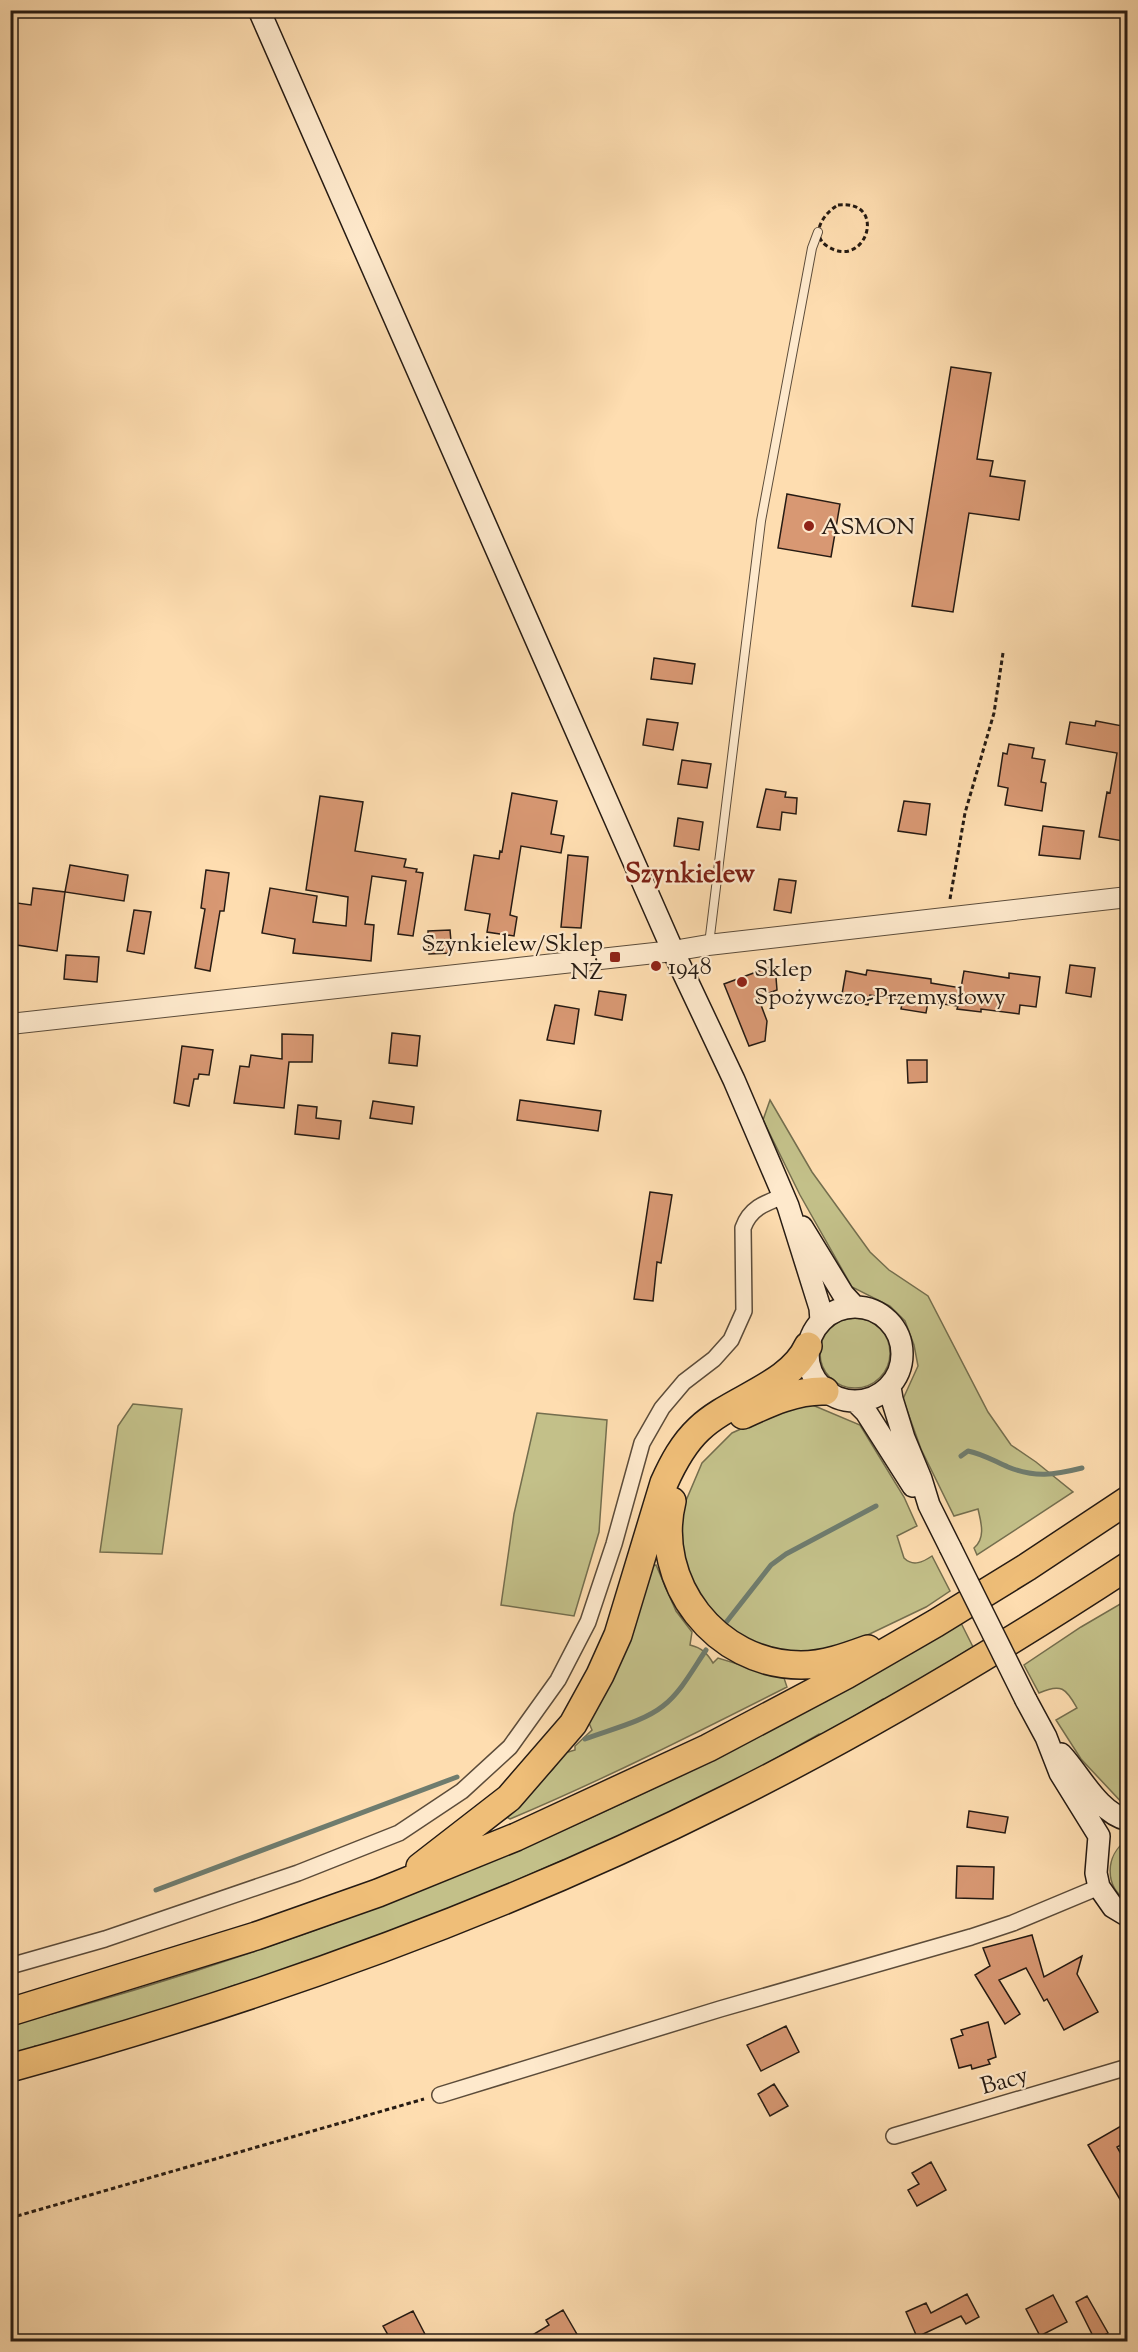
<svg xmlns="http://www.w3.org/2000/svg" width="1138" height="2352" viewBox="0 0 1138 2352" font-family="'Sorts Mill Goudy',serif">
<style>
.green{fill:#c3c089;stroke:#746e4e;stroke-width:1.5}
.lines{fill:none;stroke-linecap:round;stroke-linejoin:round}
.stream{stroke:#6f7c6e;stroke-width:5}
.building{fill:#d89873;stroke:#261b13;stroke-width:1.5}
.service-casing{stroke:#5c4c3a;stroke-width:10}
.minor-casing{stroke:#5c4c3a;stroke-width:18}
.tertiary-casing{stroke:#5c4c3a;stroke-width:22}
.secondary-casing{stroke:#261b13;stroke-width:24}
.motorway-casing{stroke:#261b13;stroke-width:30}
.path{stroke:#261b13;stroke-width:3;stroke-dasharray:4.5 3;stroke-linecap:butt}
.service{stroke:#fee9cc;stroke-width:8}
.minor{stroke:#fee9cc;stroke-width:15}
.tertiary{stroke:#fee9cc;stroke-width:20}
.secondary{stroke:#fee9cc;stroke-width:21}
.motorway{stroke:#efbe78;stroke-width:27}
.secondary-bridge-casing{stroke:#261b13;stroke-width:24;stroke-linecap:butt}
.secondary-bridge{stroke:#fee9cc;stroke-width:21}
.poi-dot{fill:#8f2418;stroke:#fee9cc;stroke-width:2}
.labels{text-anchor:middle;stroke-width:4.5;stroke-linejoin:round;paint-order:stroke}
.poi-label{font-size:24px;fill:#261b13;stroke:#fee9cc;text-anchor:start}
.street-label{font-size:24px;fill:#261b13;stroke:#fee9cc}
.quarter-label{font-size:27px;font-weight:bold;fill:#7a1f14;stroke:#fee9cc}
</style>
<rect width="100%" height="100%" fill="#feddb0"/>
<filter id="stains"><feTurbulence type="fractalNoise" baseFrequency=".00333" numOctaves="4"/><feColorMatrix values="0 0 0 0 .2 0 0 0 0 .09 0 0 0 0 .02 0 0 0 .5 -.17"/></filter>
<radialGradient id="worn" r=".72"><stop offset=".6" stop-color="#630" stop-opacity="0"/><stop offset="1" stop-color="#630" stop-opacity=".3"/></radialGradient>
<path class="green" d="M770 1100 812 1172 870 1252 889 1270 928 1296 988 1412 1011 1445 1036 1462 1073 1492 977 1555 974 1548C986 1538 981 1522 978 1509L954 1516 921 1449 903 1399 918 1366 914 1345 905 1321 890 1306 852 1287 800 1195 763 1120Z
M820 1353a35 35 0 1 1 70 0a35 35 0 1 1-70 0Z
M133 1404 182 1409 162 1554 100 1552 118 1426Z
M810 1404 860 1425 904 1497 917 1526 897 1536 904 1558C913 1567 923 1562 932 1556L950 1591 926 1607 830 1653 786 1655 738 1635 694 1593 679 1536 685 1503 702 1463 732 1433 778 1412Z
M537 1413 607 1420 599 1532 574 1616 501 1605 514 1514Z
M656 1565 676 1611 692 1632 690 1645C702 1648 707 1653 713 1663L718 1658 784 1678 787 1687C696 1733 605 1779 510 1819L505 1816 553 1769 565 1753 575 1750V1746L592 1730 589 1723 591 1715 652 1566Z
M1127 1600V1808L1081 1759 1056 1720 1077 1708C1066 1688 1061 1683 1039 1693L1024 1665 1081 1627Z
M961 1623 973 1647 887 1700 883 1699 823 1735 819 1734 759 1768 633 1831 629 1830 626 1834 568 1860H563L439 1914H433L372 1940 368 1939 365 1943 307 1964 302 1962 299 1966 240 1986 235 1985 173 2008 169 2007 167 2010 39 2048 35 2046 33 2049 11 2055V2025C344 1937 665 1801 961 1623Z
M1127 1840V1901C1104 1886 1105 1855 1127 1840Z"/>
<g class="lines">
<path class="stream" d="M961 1456 968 1451C983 1454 994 1461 1008 1467 1035 1478 1054 1475 1082 1468
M724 1625 771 1565 786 1554 876 1506
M585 1739C608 1730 643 1722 663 1706 681 1692 693 1669 706 1650
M156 1890 457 1777"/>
</g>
<path class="building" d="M951 367 991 373 977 459 993 461 990 476 1025 481 1019 520 969 513 953 612 912 606Z
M787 494 840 504 831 557 778 548Z
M654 658 695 664 692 684 651 679Z
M647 719 678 723 673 750 643 745Z
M1096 721 1128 727V814L1123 841 1099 837 1107 792 1110 793 1117 753 1066 744 1070 722 1095 726Z
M1009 744 1034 748 1032 758 1045 760 1041 782 1046 783 1042 811 1005 805 1008 788 998 786 1003 753 1007 754Z
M682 760 711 764 707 788 678 784Z
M766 789 786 792 785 797 797 798 796 814 782 812 780 830 757 827Z
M512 793 557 801 551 834 564 836 561 853 521 846 510 915 517 917 514 936 487 932 490 914 465 910 474 855 499 859 500 851 502 852Z
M320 796 363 802 355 851 406 859 404 867 417 869 416 872 423 873 413 936 398 934 406 881 372 876 365 924 374 925 371 961 293 953 295 939 262 933 270 888 317 896 313 922 346 926 348 897 306 890Z
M904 801 930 804 926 835 898 831Z
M678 818 703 822 699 850 674 846Z
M1043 826 1084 831 1080 859 1039 855Z
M568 855 588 857 581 928 561 927Z
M70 865 128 875 124 901 65 892Z
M206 870 229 873 224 911H220L210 971 195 968 205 909 201 908Z
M779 879 796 881 791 913 774 910Z
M33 888 65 892 57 951 10 944V902L31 905Z
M134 910 151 912 144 954 127 951Z
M450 930 452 953 429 954 428 931Z
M66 955 99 957 97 982 64 979Z
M775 965 777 990 758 997 767 1021 765 1041 749 1046 724 984Z
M1070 965 1095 968 1091 997 1066 993Z
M867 970 931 979V983L961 988 964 971 1009 978V973L1040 977 1036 1007 1020 1005 1019 1014 981 1009V1012L957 1009 958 1006 928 1002 926 1013 901 1009 903 1000 870 995 868 1005 841 1000 846 971 866 975Z
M599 991 626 995 622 1020 595 1015Z
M555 1005 579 1009 574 1044 547 1040Z
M392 1033 420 1036 417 1066 389 1063Z
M282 1034 313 1035 312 1062H289L284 1108 234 1103 240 1066 249 1067 251 1055 282 1059Z
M182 1046 213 1050 209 1075 199 1074 198 1079H194L189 1106 174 1103Z
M907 1060H927V1082L908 1083Z
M520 1100 601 1111 598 1131 517 1120Z
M373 1101 414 1107 412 1124 370 1118Z
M298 1105 317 1107 316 1118 341 1121 339 1139 295 1134Z
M650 1192 672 1195 661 1263 657 1262 653 1301 634 1299Z
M969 1811 1008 1817 1005 1833 967 1827Z
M957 1866 994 1867 993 1899 956 1898Z
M1032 1935 1044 1977 1082 1956 1077 1974 1098 2012 1064 2030 1047 1999 1044 2001 1026 1968 999 1980 1020 2014 1005 2024 975 1975 990 1966 983 1948Z
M988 2022 996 2057 988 2060 990 2064 972 2069 971 2065 959 2068 951 2039 963 2035 961 2030Z
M786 2026 799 2052 761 2071 747 2045Z
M774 2084 788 2106 770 2116 758 2094Z
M1128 2122V2141L1117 2147 1128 2166V2213L1088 2145Z
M931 2162 946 2190 917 2206 908 2190 919 2184 912 2173Z
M967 2294 979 2317 966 2324 961 2316 917 2337 906 2312 926 2303 931 2313Z
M1053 2295 1067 2322 1040 2336 1026 2309Z
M1087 2296 1108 2333 1095 2340 1076 2302Z
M563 2310 578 2336 568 2342H521L549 2325 546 2320Z
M413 2311 429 2342H392L383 2326Z"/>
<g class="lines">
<defs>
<path id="service" d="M709 944 761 521 812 248 818 232"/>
<path id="minor" d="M10 1966 105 1939 298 1873 399 1833 462 1791 510 1747 558 1680 588 1622 614 1544 642 1443 662 1408 684 1382 714 1359 731 1340 744 1311 743 1228C750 1208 765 1203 784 1196
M440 2095 720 2009 971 1937 1013 1923 1099 1887
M894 2136 1128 2067"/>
<path id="tertiary" d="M10 1024 673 951 708 945 1128 897"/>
<path id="secondary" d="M259 10 673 951 734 1080 788 1206 820 1308 821 1321
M802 1227 843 1294 855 1307
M808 1354a47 47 0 1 1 94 0a47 47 0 1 1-94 0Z
M890 1387 892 1399 904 1438 921 1479 929 1505 950 1547
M856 1402 866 1412 913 1486
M1026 1700 1046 1737 1060 1773 1099 1836 1096 1873 1099 1887 1113 1907 1128 1916
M1061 1754C1080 1774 1098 1813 1128 1820"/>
<path id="motorway" d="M743 1415C769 1403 797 1390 825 1391
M672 1501C652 1582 716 1665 801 1665 824 1665 846 1657 868 1649
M420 1867 509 1798 573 1724 600 1675 618 1635 664 1483C673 1463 683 1444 699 1429 730 1399 790 1386 808 1346
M10 2012 256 1936 378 1893 516 1837 708 1748 846 1675 936 1623 1027 1567 1128 1500
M10 2068C257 2000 498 1914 727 1799 866 1730 998 1651 1128 1566"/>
</defs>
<use href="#service" class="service-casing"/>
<use href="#minor" class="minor-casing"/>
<use href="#tertiary" class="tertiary-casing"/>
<use href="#secondary" class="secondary-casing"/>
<use href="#motorway" class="motorway-casing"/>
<path class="path" d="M838 205C889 199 866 272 827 246 809 234 824 213 838 205Z
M950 899 965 813 994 713 1003 653
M10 2218 424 2099"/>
<use href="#service" class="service"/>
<use href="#minor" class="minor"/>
<use href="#tertiary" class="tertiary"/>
<use href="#secondary" class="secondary"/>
<use href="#motorway" class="motorway"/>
<defs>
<path id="secondary-bridge" d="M950 1547 1026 1700"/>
</defs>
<use href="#secondary-bridge" class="secondary-bridge-casing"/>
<use href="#secondary-bridge" class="secondary-bridge"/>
</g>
<g class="poi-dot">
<circle cx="809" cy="526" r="6"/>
<rect x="609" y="951" width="12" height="12" rx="3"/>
<circle cx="656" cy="966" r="6"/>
<circle cx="742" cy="982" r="6"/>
</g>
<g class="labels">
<g class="poi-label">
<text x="821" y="534">ASMON</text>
<text x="603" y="951" text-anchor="end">Szynkielew/Sklep<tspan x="603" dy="28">NŻ</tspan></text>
<text x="668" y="974">1948</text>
<text x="754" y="976">Sklep<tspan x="754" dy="28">Spożywczo-Przemysłowy</tspan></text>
</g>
<g class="street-label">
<text transform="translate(1004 2080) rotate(-16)" y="8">Bacy</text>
</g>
<g class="quarter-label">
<text x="690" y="882">Szynkielew</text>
</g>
</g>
<rect width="1138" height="2352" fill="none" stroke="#feddb0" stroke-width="36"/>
<rect x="12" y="12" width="1114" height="2328" fill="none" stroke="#261b13" stroke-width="3"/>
<rect x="18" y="18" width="1102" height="2316" fill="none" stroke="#261b13" stroke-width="1.5"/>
<rect width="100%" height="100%" filter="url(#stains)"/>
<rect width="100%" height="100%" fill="url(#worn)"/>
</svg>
